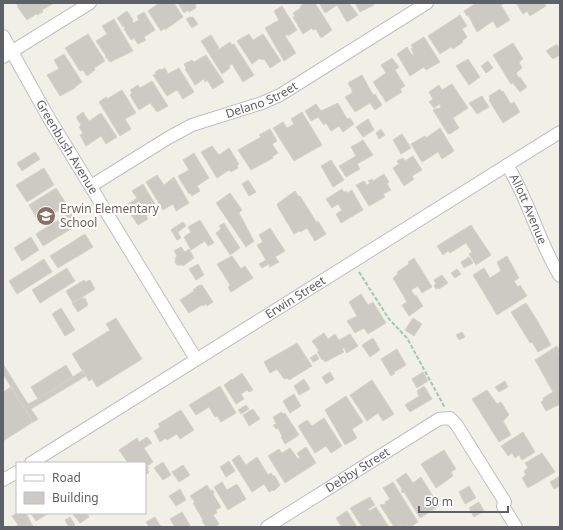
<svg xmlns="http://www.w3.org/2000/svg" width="563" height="530" viewBox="0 0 563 530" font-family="'Noto Sans',sans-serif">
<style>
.building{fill:#cccac3;stroke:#d6d2c4}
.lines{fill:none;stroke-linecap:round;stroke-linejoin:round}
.street-casing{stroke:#bebfc5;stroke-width:14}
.path{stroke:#9bcaae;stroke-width:2;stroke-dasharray:4 2;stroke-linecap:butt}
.street{stroke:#fff;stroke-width:12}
.labels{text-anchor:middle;stroke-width:4;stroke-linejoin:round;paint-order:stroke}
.street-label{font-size:12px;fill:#5e6167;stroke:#fff}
.education-label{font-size:12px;fill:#785e54;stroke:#fff;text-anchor:start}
</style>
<rect width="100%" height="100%" fill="#f1f0e6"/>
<path class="building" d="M16 3H54L42 10 43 12 37 15 36 14 27 20 17 6H18Z
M159 3H174L183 17 165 30V28L161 31 148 11Z
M178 3H198L195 5 196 8 189 12 188 10 184 13Z
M305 3 307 4 315 3 332 30 321 38 316 29 313 30 312 28 303 34 293 17 295 16 293 13 301 8 300 6Z
M319 3H349L358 15 347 22 337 5 325 13Z
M355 3H373L374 5 360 12Z
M476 3H505L501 5 510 20 497 28 493 21 477 32 468 15 467 16 464 11Z
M516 3H544L546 6 530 16 527 11 523 14Z
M282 6 297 30 288 36V34L285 36 296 53 284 61 265 28 279 20 274 11Z
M127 11 133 20 132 21 133 23 139 20 137 16 144 12 155 30 144 37 146 40 138 44 134 38 131 40 124 29 125 28 124 26 123 27 117 18Z
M460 15 467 26 462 29 467 37 462 41 463 42 453 49 451 47 440 54 428 36Z
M190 17H193L198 24 192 28 186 19Z
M114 19 133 51 110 62 107 58H106L105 57 106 56 96 41 107 34 102 26Z
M88 34 105 61 94 68 95 70 87 76 83 70 80 71 65 48Z
M249 34 253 40 263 34 281 61 270 68 264 59 261 60 260 58 252 64 237 41Z
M211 35 219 48 218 49V50L230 42 232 45 234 44 254 75 243 82 232 64 229 66 230 68 222 74 201 41Z
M424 37 440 62 426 70 424 67 410 76 397 54 407 47 412 55 414 54 411 49 413 48 411 45Z
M513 43 523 59 519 62 522 68 516 73 519 78 520 77 527 87 520 92 513 83 511 84 493 55Z
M557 44 560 50V55L553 59 546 51Z
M64 54 82 82 75 87V88L60 96 47 75 59 69 54 60Z
M206 55 224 82 213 89 207 80 205 82 204 79 195 85 185 69 186 68 184 64 192 60 194 62Z
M392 58 399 67 395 70 405 86 400 89 402 92 386 102 373 82 386 73 381 65Z
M468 59 480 77 469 85 456 66Z
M488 61 493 68 486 73 481 66Z
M165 68 168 74 179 68 194 92 183 99 177 90 167 96 153 75 156 74 155 72 160 69 161 70Z
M362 75 373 95 375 94 382 105 375 110 370 103 355 112 345 97 352 93V90L348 83Z
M152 81 168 106 157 112 150 103 139 110 130 95 132 93 130 90 138 85 140 88Z
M452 84 468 108 453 118 459 128 450 134V133L448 134 433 110 437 108 438 109 441 107 439 104 434 108 429 102 433 99 429 92 439 85 442 90Z
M500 89 502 92 503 91 511 104 514 102 520 112 503 123 489 100 490 98 489 96Z
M122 90 136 113 125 119 131 129 120 136 99 102 106 97 107 99Z
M482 96 489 107 477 114 469 103Z
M338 103 347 119 350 118 354 124 343 132 339 126 331 131 326 123 324 125 318 117 311 121 305 111 316 104 321 111Z
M83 112 89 121 101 113 117 137 106 144 101 136 86 146 80 135 83 133 79 127 81 125 76 117Z
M302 112 322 145 294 161 273 128 283 122 287 128 294 124 291 119Z
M368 119 374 130 363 137 356 127Z
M440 128 454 151 442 159 438 152 422 162 411 144 425 136 426 138Z
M270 129 277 141 272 144 278 153 272 157 273 158 251 170 238 150 261 137 259 135Z
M381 129 385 135 379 139 376 133Z
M402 134 411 148 401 154 393 140Z
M363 140 373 155 357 164 360 169 346 177 339 166 356 156 351 147Z
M212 146 219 155 229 148 239 164 237 165 238 168 231 172 229 170 217 178 201 152Z
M35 152 40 159 22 171 17 163Z
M194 153 209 178 197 186 200 191 192 196 190 193 189 194 178 176 189 170 183 160Z
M413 156 422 170 412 176 414 179 404 186 393 168 399 164 397 161 403 158 405 161Z
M331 160 344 180 333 187 321 166Z
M44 168 54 185 27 202 16 185Z
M384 174 389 182 387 184 391 190 383 194 385 197 369 206 356 185 364 181 367 185 370 183 368 181 372 179 373 181Z
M157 175 164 185 174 177 189 203 176 211 173 204 163 210 146 182Z
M248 180 256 192 249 196 242 184Z
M143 184 158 209 146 216 148 219 138 225 125 206 137 198 132 191Z
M56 188 67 205 39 222 29 205Z
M342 189 344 192 346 191 347 193 352 190 363 210 341 223 336 214 342 210 338 204 332 208 326 199Z
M295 191 299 197 300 196 317 223 318 221 326 234 315 241 307 228 300 232 299 231 294 234 279 209 277 204Z
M230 193 242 210 239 213 254 241 246 247 216 203Z
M71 212 79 224 43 246 36 234Z
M200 220 214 243 208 246 205 241 191 250 184 237 191 232 188 227Z
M183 222 186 226 178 232 175 227Z
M224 223 240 248 230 255 216 233 221 229 219 226Z
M471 225 491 255 476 265 469 254 472 252 466 243 450 253 448 251 443 255 437 246Z
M175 227 181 238 177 240 171 230Z
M270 228 285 251 275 257 279 262 270 267 269 264 262 268 259 264 266 260 257 245 263 242 259 235Z
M85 234 93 247 58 268 50 256Z
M31 237 39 250 22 261 14 248Z
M181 247 185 252 189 249 194 258 183 266V265H177L175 262 176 257 177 256 174 251Z
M232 256 241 269 245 266 253 278 231 292 228 287 230 285 217 264Z
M507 256 519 278 514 281 518 287 520 285 527 296 497 315 473 275 484 268 490 278 501 271 497 262Z
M469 257 473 263 464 268 461 262Z
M414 258 432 287 422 293 418 286 411 290 415 296 416 295 423 306 409 316 402 305 407 302 393 278 398 274 397 272 409 264 408 262Z
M44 259 52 272 17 294 9 281Z
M198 264 204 275 196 280 189 269Z
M67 268 75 281 40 303 32 290Z
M457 269 461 274 455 278 451 273Z
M442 275 448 283 439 289 438 288 436 289 434 285 436 284 434 280Z
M84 280 86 282 90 280 95 289 73 303 66 291Z
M202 285 213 302 207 306 206 304 203 306 202 305 189 313 180 300 194 291 193 290 198 286Z
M361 294 368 305 373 302 386 323 368 334 364 328 355 333 347 321 357 316 349 302Z
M82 297 83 299 85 298 88 305 78 312 72 303Z
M526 303 538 322 551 345 538 352 532 342 530 343 511 312Z
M61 308 75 330 65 336 52 314Z
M116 318 142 359 97 387 92 379 89 381 72 354 110 330 106 324Z
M413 318 422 324 414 336 405 330Z
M462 332 465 337 459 340 456 335Z
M324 333 328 339 335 334 339 340 350 334 358 346 347 353 344 348 342 349 344 352 325 362 323 359 322 360 317 352 319 351 312 341Z
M373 338 380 350 370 357 362 345Z
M297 343 312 366 289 380 288 378 284 379 277 369 270 373 264 362Z
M557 346 560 351 558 353 560 356V404L546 411 541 402 544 400 543 398 553 392 535 360Z
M397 349 406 365 394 372 395 373 391 376 381 359Z
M316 354 319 359 313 362 310 358Z
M3 364 28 404 38 399 82 371 86 376 31 409 38 419 32 423 33 422 3 374Z
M66 365 73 377 38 399 31 387Z
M330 372 334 379 326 384 322 377Z
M423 372 428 381 417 388 412 379Z
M242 373 253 390 249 392 247 390 241 394 244 399 236 404 224 385 232 379V380Z
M304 379 310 389 299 395 294 386Z
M372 380 394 414 383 421 378 413 367 421 350 395Z
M505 381 508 387 499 392 495 387Z
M220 386 236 413 221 422 217 416 215 417 209 407 196 415 189 405Z
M424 386 432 399 410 412 405 405 419 396 417 391Z
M11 387 33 422 3 441V392Z
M487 390 497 404 501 402 509 415 503 421 511 435 499 442 472 399Z
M294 394 301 406 290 413 283 401Z
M346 396 363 422 352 429 357 438 345 445 325 410Z
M246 405 249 409 241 414 238 410Z
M253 409 260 419 249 426 243 415Z
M181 410 194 430 180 439 177 434 167 440 166 438 160 442 154 431 160 427 158 424Z
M282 412 283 414 285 413 299 435 285 444 281 437 282 436 278 428 276 429 273 425 276 424 273 417Z
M324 418 342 446 331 453 326 446 315 453 298 426 307 420 312 426Z
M523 432 535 452 522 460 519 455 515 458 512 453 508 456 501 446Z
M147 437 152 443 144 448 153 462 147 466 149 468 147 469 149 472 145 476V463H128L119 450 137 438 139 442Z
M306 447 316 463 285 483 268 456 279 449 282 453 290 448 298 459 300 458 297 453Z
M444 450 456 469 451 472 453 476 436 488 421 464Z
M542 453 555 472 528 488 522 478 526 475 524 471 528 468 525 463Z
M239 455 246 465 257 457 268 475 271 473 273 476 274 475 280 485 274 491 273 490 269 492 264 484 252 492 232 460Z
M229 461 235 471 226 477 220 467Z
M163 462 171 475 163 480 154 468Z
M183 465 190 475 179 482 172 472Z
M406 473 413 483 421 477 439 506 420 518 404 492 402 493 401 490 402 489 396 480Z
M560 476V486L554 489 550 482Z
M222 482 227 490 237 484 246 499 228 510 214 487Z
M393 482 418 522 410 527H403L401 525 398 527H394L380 505 382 504 383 505 386 503 385 502 390 499 383 488Z
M207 485 211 491 213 490 214 493 213 494 221 507 216 510 217 513 213 515 219 524 215 527H206L202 521 203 520 193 503 195 502 190 496Z
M469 486 476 498 465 504 459 492Z
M180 489 186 500 176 506 169 496Z
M370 497 375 505 368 509 369 511 376 507 389 527H362L350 508Z
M479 502 484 511 474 517 469 508Z
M347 511 357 527H340L341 526 336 518Z
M182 512 191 527H175L170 519Z
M17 513H26L33 527H15L18 525 12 516Z
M31 513H49L36 521Z
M72 513H86L89 517 80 523Z
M70 517 75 525 72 527H69L65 520Z
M155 517 159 524 162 527H149L146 522Z"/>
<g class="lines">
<defs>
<g id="street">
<path id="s1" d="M3 36 50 120 196 359"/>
<path d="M3 57 90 3"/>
<path id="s2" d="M507 165C529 200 538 241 560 276"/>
<path id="s3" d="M91 186 168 138 192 125 262 103 280 95 427 3"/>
<path id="s4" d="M31 463 560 132"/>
<path d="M3 480 17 472"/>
<path id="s5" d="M267 527 439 419 450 418 456 424 505 502 503 506 516 527"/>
</g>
</defs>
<use href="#street" class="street-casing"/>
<path class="path" d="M359 272 389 319 407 338 445 408"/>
<use href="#street" class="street"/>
</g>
<defs>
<symbol id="school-disc" viewBox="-11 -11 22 22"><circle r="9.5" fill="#8d6e63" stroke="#fff"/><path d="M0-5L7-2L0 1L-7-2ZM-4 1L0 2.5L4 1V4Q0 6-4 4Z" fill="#fff"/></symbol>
</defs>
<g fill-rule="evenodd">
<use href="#school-disc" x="35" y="205" width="22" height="22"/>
</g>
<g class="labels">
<g class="street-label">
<text dy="4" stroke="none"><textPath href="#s3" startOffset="192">Delano Street</textPath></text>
<text dy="4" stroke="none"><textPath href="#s1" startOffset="128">Greenbush Avenue</textPath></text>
<text dy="4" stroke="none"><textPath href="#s2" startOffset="49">Allott Avenue</textPath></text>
<text dy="4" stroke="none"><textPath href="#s4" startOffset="312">Erwin Street</textPath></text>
<text dy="4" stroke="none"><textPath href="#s5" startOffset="107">Debby Street</textPath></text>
</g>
<g class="education-label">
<text x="60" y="213">Erwin Elementary<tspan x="60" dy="14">School</tspan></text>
</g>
</g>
<rect width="563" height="530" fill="none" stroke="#5e6167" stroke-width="8"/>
<rect x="16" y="462" width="130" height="52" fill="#ffffff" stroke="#bfc0c2"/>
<rect x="24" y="475" width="20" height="6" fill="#ffffff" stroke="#bfc0c2"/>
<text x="52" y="482" font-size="12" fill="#5e6167">Road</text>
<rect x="24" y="492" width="20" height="12" fill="#cccac3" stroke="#bfc0c2"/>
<text x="52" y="502" font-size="12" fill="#5e6167">Building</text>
<path d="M419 506v6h89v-6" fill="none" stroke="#5e6167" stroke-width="2"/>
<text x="425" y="506" font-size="12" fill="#5e6167" stroke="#ffffff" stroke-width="3" paint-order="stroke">50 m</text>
</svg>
